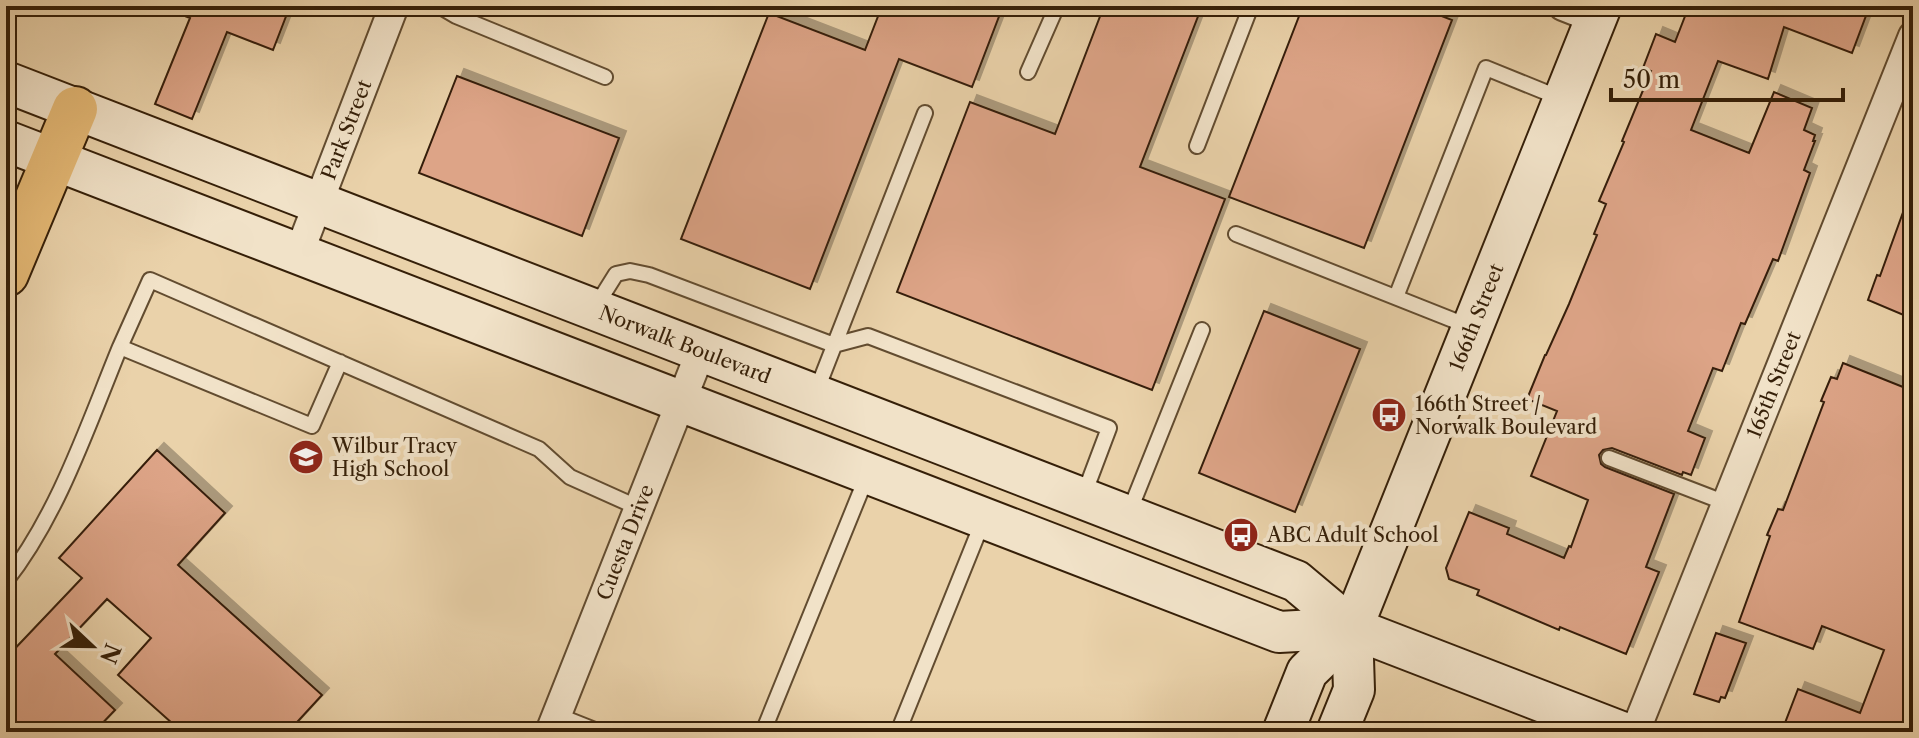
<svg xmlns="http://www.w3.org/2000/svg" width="1919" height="738" viewBox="0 0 1919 738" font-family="'Libre Caslon Text',serif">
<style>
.building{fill:#dda487;stroke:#351f08;stroke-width:2;filter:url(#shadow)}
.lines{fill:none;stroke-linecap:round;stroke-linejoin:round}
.lane-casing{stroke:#624c30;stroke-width:18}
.street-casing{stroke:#624c30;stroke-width:32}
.secondary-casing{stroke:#351f08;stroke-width:44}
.highway-casing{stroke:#351f08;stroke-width:48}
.lane{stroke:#f1e2c8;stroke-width:14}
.street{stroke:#f1e2c8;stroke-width:28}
.secondary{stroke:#f1e2c8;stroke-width:40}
.highway{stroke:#e5b975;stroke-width:44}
.labels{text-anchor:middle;stroke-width:8;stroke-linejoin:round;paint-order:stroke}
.street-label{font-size:20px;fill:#351f08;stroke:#f1e2c8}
.poi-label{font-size:20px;fill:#351f08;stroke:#f1e2c8;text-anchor:start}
</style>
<defs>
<filter id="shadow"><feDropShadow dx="7" dy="-7" stdDeviation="0" flood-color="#0004"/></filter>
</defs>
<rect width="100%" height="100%" fill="#ead2aa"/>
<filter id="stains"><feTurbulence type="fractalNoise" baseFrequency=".0025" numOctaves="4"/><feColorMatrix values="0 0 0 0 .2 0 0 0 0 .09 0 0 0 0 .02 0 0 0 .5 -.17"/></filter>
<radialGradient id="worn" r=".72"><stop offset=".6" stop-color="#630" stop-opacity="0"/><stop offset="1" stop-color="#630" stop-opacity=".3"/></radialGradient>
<path class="building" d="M165 6H290L273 50 227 32 192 119 155 104 190 18 165 8Z
M882 6H1003L972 87 899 59 810 289 681 239 769 13 865 50Z
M1104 6H1202L1140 167 1225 199 1152 390 897 292 970 102 1055 134Z
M1303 6H1416L1452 20 1364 248 1229 197Z
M1689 6H1849L1867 13 1852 53 1784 27 1768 79 1718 61 1691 130 1749 153 1774 92 1812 108 1804 130 1815 135 1813 141H1815L1804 170 1810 173 1778 261 1773 259 1745 324 1741 323 1722 371 1713 368 1688 431 1705 438 1691 475 1683 472 1682 475 1612 448 1603 450 1599 455 1601 464 1605 467 1674 494 1646 567 1659 572 1626 654 1560 627 1559 630 1477 595 1479 590 1449 579 1446 568 1469 512 1509 528 1507 534 1564 558 1569 546 1571 547 1588 500 1531 476 1557 411 1527 399 1545 355H1546L1569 304 1597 235 1594 234 1606 204 1599 201 1624 142 1622 141 1651 71 1643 68 1656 34 1675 42Z
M457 76 619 138 582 236 419 173Z
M1910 193H1913V319L1868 300 1877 275 1880 276Z
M1264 311 1360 349 1295 512 1199 473Z
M1843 363 1913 391V732H1810L1785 723 1798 689 1860 713 1884 650 1822 626 1813 649 1739 622 1770 536 1767 535 1778 509 1783 510 1824 402 1821 401 1831 377 1837 379Z
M157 450 225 513 178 565 322 695 288 732H182L118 675 151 638 107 599 55 654 115 710 94 732H6V658L82 578 59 558Z
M1716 633 1746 643 1725 698 1721 697 1719 702 1694 694Z"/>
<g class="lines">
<defs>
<path id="lane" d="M439 6 456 16 605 77
M1028 72 1057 6
M1197 146 1251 6
M1236 234 1468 326
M1396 297 1486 68 1560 98
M596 306 616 274 630 271 649 275 834 345 868 336 1109 428 1083 497
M340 362 312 426 120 347 150 280 539 449 570 477 639 508
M816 392 925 113
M1609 458 1726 503
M1128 515 1202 330
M6 581C58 515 88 425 120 347
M557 715 600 732
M763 732 867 476
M898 732 983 521"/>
<g id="street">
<path d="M1563 6 1596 19"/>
<path id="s1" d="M299 253 394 6"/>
<path id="s2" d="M550 732 701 351"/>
<path id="s3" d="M1635 732 1913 36"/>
</g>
<g id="secondary">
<path id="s4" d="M6 82 1296 581 1352 628 1621 732"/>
<path d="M6 141 1279 632 1352 628"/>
<path d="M1283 732 1307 672 1352 628"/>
<path id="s5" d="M1337 732 1354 690 1352 628 1601 6"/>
</g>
<path id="highway" d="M6 274 75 109"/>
</defs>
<use href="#lane" class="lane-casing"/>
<use href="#street" class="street-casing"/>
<use href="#secondary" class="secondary-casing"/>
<use href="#highway" class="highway-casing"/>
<use href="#lane" class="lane"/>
<use href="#street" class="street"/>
<use href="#secondary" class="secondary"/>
<use href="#highway" class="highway"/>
</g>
<defs>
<symbol id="bus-disc" viewBox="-11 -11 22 22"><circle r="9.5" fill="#8f2418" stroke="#f1e2c8"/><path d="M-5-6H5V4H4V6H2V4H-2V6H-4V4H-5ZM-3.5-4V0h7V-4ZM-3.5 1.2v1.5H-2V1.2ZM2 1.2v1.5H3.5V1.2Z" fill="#fff"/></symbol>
<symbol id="school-disc" viewBox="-11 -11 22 22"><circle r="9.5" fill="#8f2418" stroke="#f1e2c8"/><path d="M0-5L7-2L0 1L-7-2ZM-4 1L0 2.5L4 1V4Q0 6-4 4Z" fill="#fff"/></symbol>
</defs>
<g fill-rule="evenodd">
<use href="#bus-disc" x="1369" y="395" width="40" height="40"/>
<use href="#school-disc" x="286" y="437" width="40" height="40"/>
<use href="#bus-disc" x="1221" y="515" width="40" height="40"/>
</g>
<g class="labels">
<g class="street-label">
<text dy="7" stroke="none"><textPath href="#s1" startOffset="132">Park Street</textPath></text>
<text dy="7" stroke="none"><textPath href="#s5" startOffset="442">166th Street</textPath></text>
<text dy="7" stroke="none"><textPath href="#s4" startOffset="728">Norwalk Boulevard</textPath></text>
<text dy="7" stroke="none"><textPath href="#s3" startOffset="374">165th Street</textPath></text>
<text dy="7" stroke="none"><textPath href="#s2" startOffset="204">Cuesta Drive</textPath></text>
</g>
<g class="poi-label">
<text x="1415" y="411">166th Street /<tspan x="1415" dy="23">Norwalk Boulevard</tspan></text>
<text x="332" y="453">Wilbur Tracy<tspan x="332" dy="23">High School</tspan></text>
<text x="1267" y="542">ABC Adult School</text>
</g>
</g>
<rect width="1919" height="738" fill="none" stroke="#ead2aa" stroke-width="32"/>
<rect x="8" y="8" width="1903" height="722" fill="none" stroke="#351f08" stroke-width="4"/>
<rect x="16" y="16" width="1887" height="706" fill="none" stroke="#351f08" stroke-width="2"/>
<g transform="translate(92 646) rotate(112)" stroke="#f1e2c8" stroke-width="6" paint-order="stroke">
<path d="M0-6L14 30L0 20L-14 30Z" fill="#351f08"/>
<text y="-12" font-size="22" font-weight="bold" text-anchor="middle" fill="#351f08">N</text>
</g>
<path d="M1611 88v12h232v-12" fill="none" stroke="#351f08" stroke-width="4"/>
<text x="1623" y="88" font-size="24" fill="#351f08" stroke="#f1e2c8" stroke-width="6" paint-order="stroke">50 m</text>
<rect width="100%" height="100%" filter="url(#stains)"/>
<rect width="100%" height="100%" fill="url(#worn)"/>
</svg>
